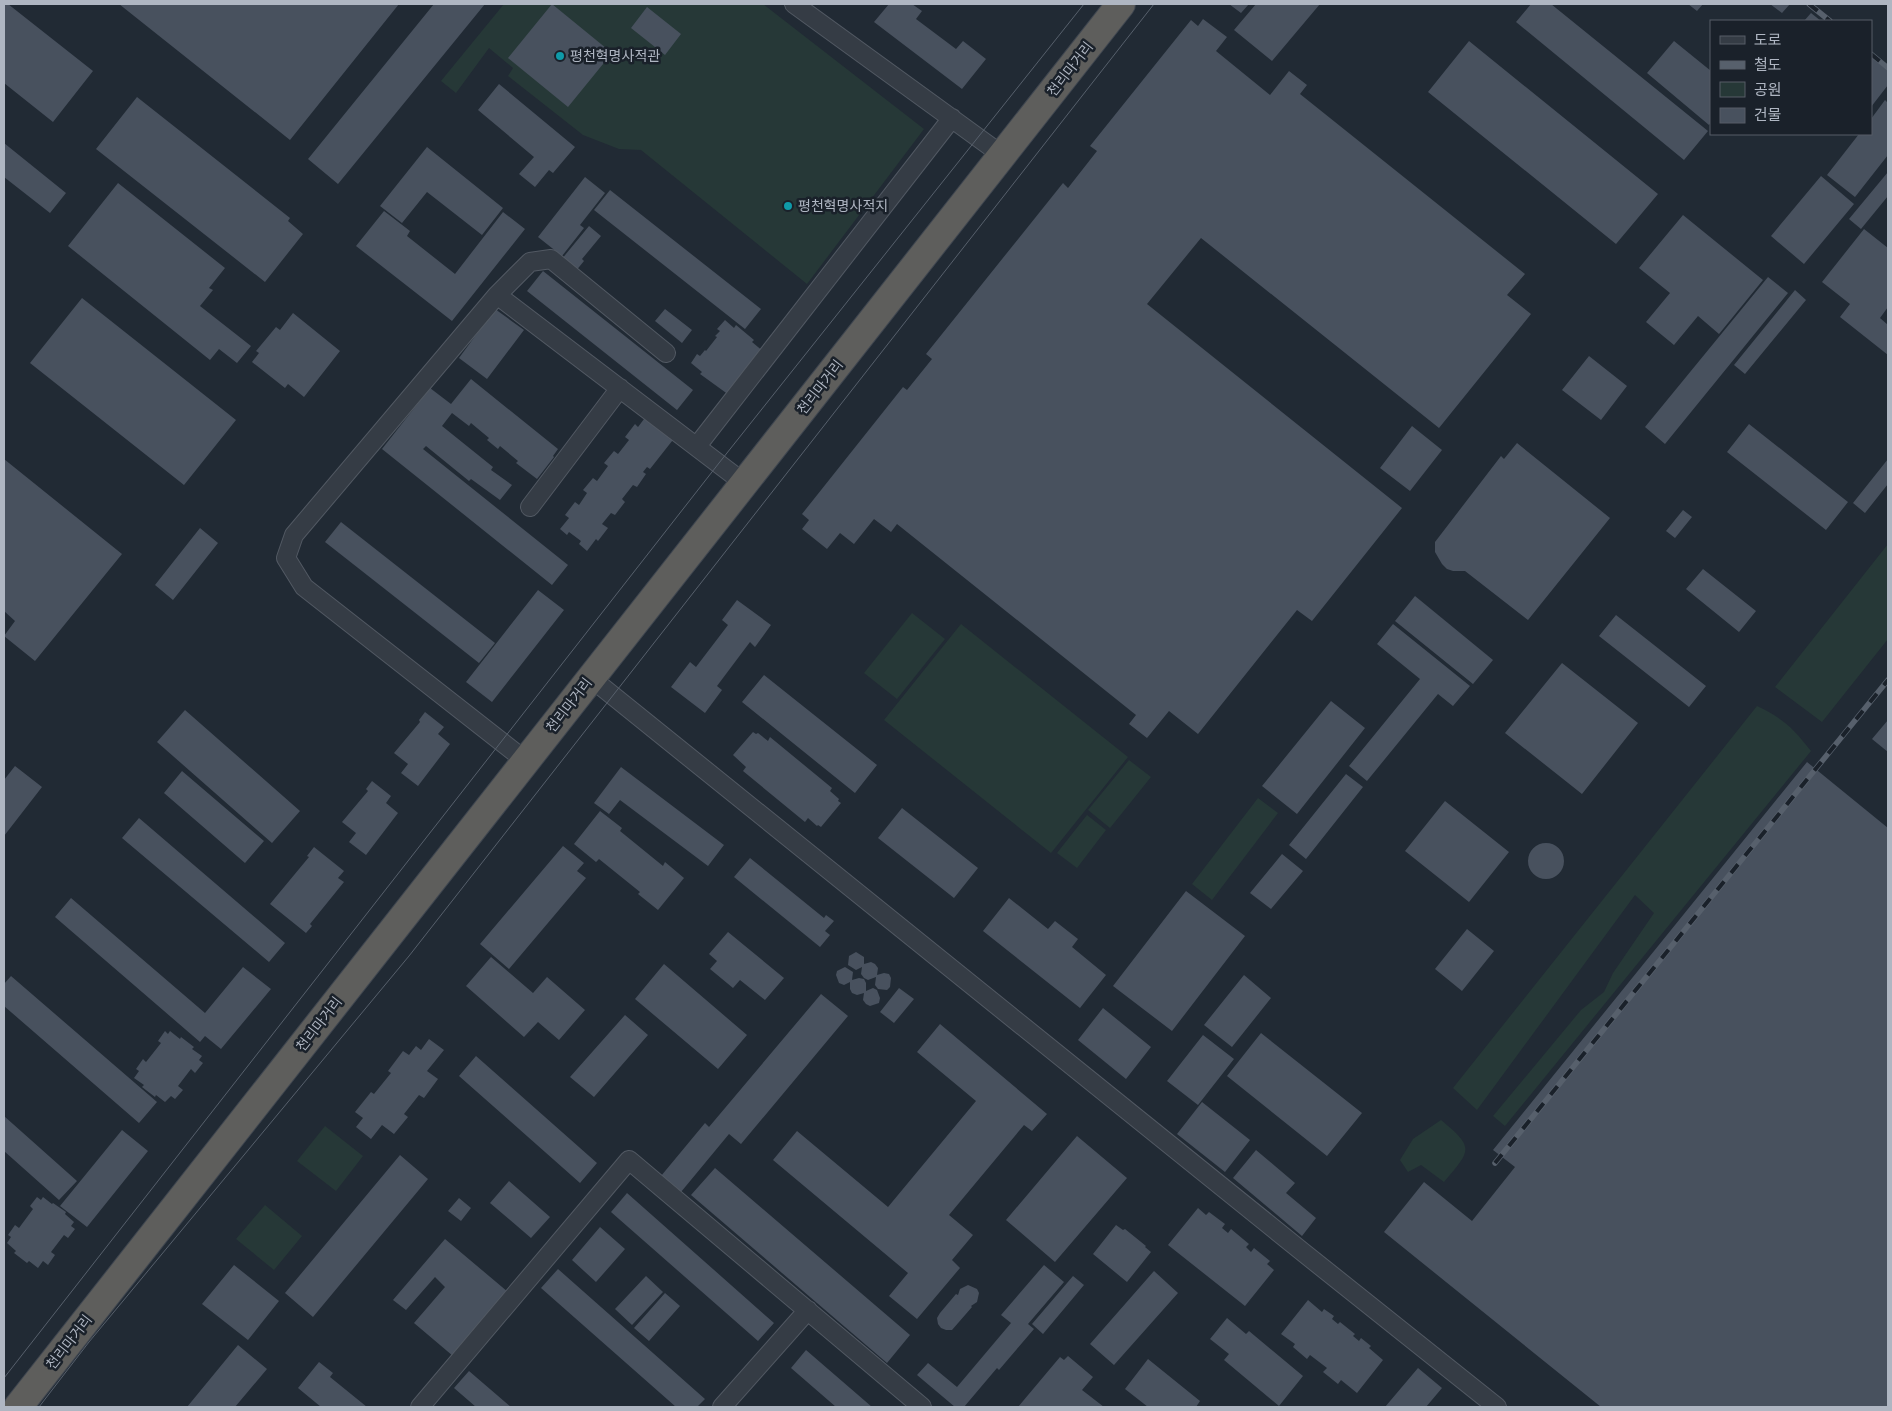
<svg xmlns="http://www.w3.org/2000/svg" width="1892" height="1411" viewBox="0 0 1892 1411" font-family="Overpass,'Noto Sans KR',sans-serif">
<style>
.green{fill:#263837}
.building{fill:#48515e}
.lines{fill:none;stroke-linecap:round;stroke-linejoin:round}
.minor-casing{stroke:#525963;stroke-width:20}
.trunk-casing{stroke:#3f4650;stroke-width:30}
.minor{stroke:#353c45;stroke-width:18}
.trunk{stroke:#5e5e5c;stroke-width:28}
.tram{stroke:#57606c;stroke-width:1}
.rail-casing{stroke:#57606c;stroke-width:5.5}
.rail{stroke:#1a212a;stroke-width:4;stroke-dasharray:11;stroke-linecap:butt}
.culture-dot{fill:#0f9aa8;stroke:#1a212a;stroke-width:2}
.labels{text-anchor:middle;stroke-width:5;stroke-linejoin:round;paint-order:stroke}
.poi-label{font-size:14px;fill:#afb6c2;stroke:#1a212a;text-anchor:start}
.street-label{font-size:14px;fill:#afb6c2;stroke:#1a212a}
</style>
<rect width="100%" height="100%" fill="#212a34"/>
<path class="green" d="M504 4H763L924 129 807 284 641 150 619 149 583 135 508 76 513 68 489 48 456 93 441 81Z
M1888 544V639L1822 722 1775 687Z
M912 613 945 639 897 699 864 673Z
M961 624 1128 757 1051 853 884 720Z
M1757 706C1784 719 1793 728 1811 751L1505 1126 1493 1116 1581 1010 1604 992 1613 973 1654 913 1635 895 1477 1110 1453 1088Z
M1129 760 1151 777 1110 828 1088 810Z
M1258 798 1278 813 1212 900 1192 884Z
M1087 815 1106 830 1077 868 1057 853Z
M1441 1120C1475 1148 1471 1150 1444 1182L1421 1165 1408 1172 1400 1160 1413 1139Z
M325 1126 363 1156 336 1191 297 1161Z
M265 1205 302 1236 274 1270 236 1239Z"/>
<path class="building" d="M4 4H8L93 71 53 122 4 83Z
M119 4H399L290 140Z
M434 4H485L338 184 308 159Z
M552 4 612 53 568 107 508 58Z
M889 4H912L922 11 916 19 956 49 963 41 986 59 962 89 874 22Z
M1229 4H1249L1241 13Z
M1256 4H1320L1272 61 1234 30Z
M1531 4H1551L1708 131 1684 160 1516 22Z
M1688 4H1703L1697 11Z
M1770 4H1790L1782 13Z
M647 7 681 34 665 55 631 28Z
M1811 13 1821 21H1804Z
M1203 19 1227 37 1216 51 1270 95 1289 71 1307 85 1300 94 1525 274 1507 295 1531 314 1439 428 1201 238 1147 304 1402 508 1312 621 1297 610 1198 734 1169 711 1147 738 1129 724 1136 715 897 524 891 532 874 519 854 544 840 533 827 549 802 529 809 520 802 514 903 387 907 390 932 359 926 354 1063 183 1068 188 1097 151 1090 146 1191 20 1198 26Z
M1469 41 1658 194 1616 244 1428 92Z
M1674 41 1711 71V122L1709 125 1647 73Z
M1871 57 1888 71V85L1871 107Z
M499 84 575 147 553 173 549 170 535 187 519 174 534 157 478 110Z
M137 97 290 218 288 221 303 234 265 282 96 149Z
M1885 100 1888 103V155L1855 197 1827 175 1859 134H1871V119Z
M4 143 66 193 50 213 4 177Z
M427 147 503 208 482 235 427 192 402 223 380 206Z
M1888 172V196L1861 229 1849 219Z
M1821 176 1854 204 1804 264 1771 236Z
M585 177 605 193 580 225 584 228 562 256 538 237Z
M118 183 225 268 209 288 213 290 200 306 251 346 237 363 219 349 210 360 68 246Z
M610 190 761 309 745 329 594 210Z
M384 211 410 231 407 236 455 274 503 212 525 229 452 321 356 246Z
M1683 215 1763 280 1719 334 1698 316 1674 345 1646 322 1670 293 1639 268Z
M589 226 601 236 582 259 584 261 575 272 561 260Z
M1864 229 1888 248V307L1880 318 1888 325V355L1840 317 1850 304 1822 282Z
M543 271 693 390 677 410 527 291Z
M1768 277 1788 293 1665 444 1645 427Z
M1795 290 1806 300 1745 374 1734 365Z
M82 298 236 420 184 485 30 363Z
M495 309 524 330 487 379 459 358Z
M665 309 692 330 682 343 655 321Z
M293 313 340 351 304 397 288 384 285 388 252 362 259 353 256 351 276 327 280 330Z
M725 320 734 328 736 325 754 340 752 342 764 352 729 395 700 374 702 372 691 363 697 354 700 356 705 350 706 351 717 337 715 336 720 331 717 329Z
M1589 356 1627 386 1601 420 1562 390Z
M471 379 558 449 553 456 554 457 537 479 516 463 518 461 500 446 498 449 487 440 489 438 471 423 469 426 452 413 442 426 493 467 491 470 512 485 500 500 471 479 469 481 426 446 423 449 568 565 552 585 382 449 430 388 451 404Z
M647 415 676 436 650 469 647 467 643 472 646 474 637 487 633 485 622 499 625 502 615 515 611 513 602 524 608 528 598 541 596 539 587 551 579 544 581 541 569 532 567 535 560 529 569 518 565 515 575 502 579 505 587 493 583 490 593 478 597 481 608 466 604 463 614 451 618 454 629 440 625 437 635 424 638 427Z
M1749 424 1848 502 1826 530 1727 452Z
M1412 426 1442 450 1410 491 1380 468Z
M1517 443 1610 518 1528 620 1465 571H1453L1447 569 1442 564 1435 552V542L1501 456 1504 459Z
M4 459 122 554 35 661 4 636 15 621 4 611Z
M1888 459V484L1865 513 1853 503Z
M1683 510 1692 517 1675 538 1666 531Z
M341 522 495 643 479 663 325 542Z
M200 528 218 543 173 600 155 585Z
M1703 569 1756 611 1739 632 1686 589Z
M538 590 564 610 492 702 466 682Z
M1415 596 1493 660 1473 684 1395 621Z
M737 600 771 625 755 647 750 642 717 686 722 690 705 713 671 687 690 662 696 667 728 625 722 620Z
M1616 615 1706 686 1689 707 1599 636Z
M1393 624 1470 686 1453 706 1438 694 1367 781 1349 766 1420 679 1377 644Z
M1562 663 1638 723 1582 794 1505 733Z
M764 675 877 765 855 793 742 702Z
M1331 701 1365 728 1297 814 1262 786Z
M185 710 300 811 272 843 157 742Z
M425 712 444 727 438 734 450 744 418 786 401 773 408 764 394 753 420 722 419 720Z
M1888 720V752L1872 739Z
M753 732 756 734 758 733 768 741 770 737 832 788 830 791 839 799 838 801 841 803 821 827 818 825 817 826 808 818 805 822 743 771 746 767 733 755Z
M1807 762 1888 828V1407H1601L1384 1232 1424 1182 1472 1221 1515 1167 1493 1150Z
M15 766 42 787 4 836V780Z
M621 767 724 845 708 866 620 800 609 814 594 803Z
M182 771 264 841 245 863 164 793Z
M1346 774 1363 787 1306 859 1289 845Z
M372 781 391 796 386 803 398 813 366 855 349 842 356 833 342 822 368 791 366 789Z
M1445 801 1509 852 1469 902 1405 851Z
M902 808 978 868 954 898 878 838Z
M600 811 622 828 620 831 663 866 665 862 684 878 658 910 638 894 640 892 599 859 596 862 574 844Z
M139 818 285 943 269 962 122 838Z
M1528 861a18 18 0 1 1 36 0a18 18 0 1 1-36 0Z
M563 846 584 863 577 871 586 878 509 969 480 944Z
M314 847 344 871 338 878 344 882 310 924 312 926 306 933 270 904 309 857 307 856Z
M1282 854 1303 871 1271 909 1250 893Z
M750 858 824 918 826 915 834 921 825 931 830 935 820 947 734 877Z
M1186 891 1245 936 1172 1031 1113 986Z
M71 898 205 1013 243 967 271 989 221 1049 205 1036 200 1042 55 917Z
M1009 898 1048 929 1055 921 1078 939 1072 947 1106 975 1080 1008 983 931Z
M1467 929 1494 951 1462 991 1435 969Z
M728 932 784 978 765 1000 740 980 733 988 710 969 717 961 709 954Z
M856 952 864 957V964L871 962 875 964 878 968 877 975 884 973 889 974 891 978 890 987 887 990 878 989 875 985 876 977 868 980 864 978 861 974 862 967 856 970 848 965 849 956Z
M491 957 533 993 547 977 585 1010 559 1040 538 1022 524 1037 466 986Z
M664 964 747 1035 718 1069 635 999Z
M845 967 853 972 852 980 859 978 864 979 866 983V991L873 988 877 990 880 998 879 1003 870 1006 866 1004 863 1000 864 993 857 995 852 993 850 989V982L844 985 839 983 836 975 837 971Z
M1244 975 1271 998 1232 1047 1204 1025Z
M11 976 157 1102 139 1123 4 1006V984Z
M899 988 914 999 894 1023 880 1012Z
M821 994 848 1016 741 1144 729 1134 681 1192 661 1176 705 1123 709 1127Z
M1103 1008 1151 1047 1126 1079 1078 1040Z
M625 1015 648 1035 594 1097 570 1077Z
M940 1024 1047 1114 1032 1131 1024 1125 949 1215 973 1235 952 1260 960 1268 917 1319 889 1296 908 1273 773 1160 797 1131 888 1207 976 1101 917 1052Z
M165 1031 168 1034 170 1031 180 1039 181 1037 194 1047 192 1049 202 1056 199 1060 203 1063 195 1073 191 1069 178 1086 183 1090 175 1099 171 1096 165 1102 156 1095 155 1097 142 1087 144 1085 134 1078 139 1071 136 1069 143 1059 146 1062 161 1043 158 1041Z
M1261 1033 1362 1113 1327 1156 1227 1076Z
M1203 1035 1234 1059 1198 1105 1167 1081Z
M429 1039 444 1050 427 1071 438 1079 424 1098 419 1095 404 1114 408 1117 394 1134 382 1125 371 1139 356 1127 363 1118 355 1112 371 1092 374 1094 391 1073 388 1071 403 1051 409 1055 416 1046 421 1050Z
M476 1056 597 1163 580 1183 459 1076Z
M1202 1102 1250 1140 1225 1172 1177 1134Z
M4 1116 77 1181 59 1200 4 1151Z
M122 1130 148 1151 87 1227 60 1206Z
M1077 1136 1127 1178 1055 1262 1006 1220Z
M1256 1150 1295 1183 1286 1193 1316 1218 1302 1236 1233 1178Z
M400 1155 428 1179 313 1317 285 1293Z
M715 1168 910 1335 887 1363 691 1195Z
M509 1181 550 1217 531 1238 490 1203Z
M627 1193 774 1323 758 1341 611 1212Z
M37 1197 41 1200 43 1197 52 1204 53 1203 66 1212 65 1214 74 1222 71 1226 75 1229 68 1238 64 1235 51 1252 55 1255 48 1265 43 1261 38 1268 29 1261 27 1263 14 1253 16 1251 7 1243 11 1237 8 1235 15 1225 19 1228 33 1209 30 1206Z
M459 1198 471 1208 461 1221 448 1211Z
M1198 1208 1206 1215 1209 1212 1225 1224 1222 1228 1228 1233 1231 1229 1249 1244 1246 1247 1251 1252 1254 1248 1270 1261 1267 1264 1274 1270 1245 1306 1168 1245Z
M1116 1225 1123 1230 1125 1229 1146 1246 1145 1247 1151 1252 1127 1282 1093 1254Z
M600 1227 625 1249 596 1282 572 1260Z
M445 1239 508 1292 453 1356 414 1323 445 1287 435 1277 406 1310 393 1300Z
M234 1265 279 1301 248 1340 202 1304Z
M1044 1265 1064 1282 1028 1324 1034 1329 999 1370 997 1368 964 1407H955L917 1375 928 1363 957 1387 1011 1323 1001 1315Z
M558 1269 705 1399 697 1407H676L541 1288Z
M1154 1271 1178 1293 1114 1365 1090 1344Z
M646 1276 663 1292 632 1325 615 1309Z
M1073 1276 1084 1285 1043 1334 1032 1324Z
M968 1285 977 1289 979 1293 977 1302 971 1306 972 1307 952 1330H946L941 1328 938 1324 937 1318 940 1313 956 1294 958 1295 960 1289Z
M665 1293 680 1306 649 1341 634 1328Z
M1308 1300 1322 1312 1324 1309 1334 1316 1332 1319 1338 1324 1340 1322 1355 1334 1353 1336 1359 1341 1361 1338 1371 1346 1369 1348 1383 1360 1357 1393 1341 1380 1338 1384 1323 1372 1327 1368 1310 1355 1307 1359 1293 1347 1295 1344 1281 1334Z
M1227 1318 1246 1334 1249 1331 1303 1376 1279 1406 1224 1360 1229 1354 1210 1339Z
M238 1345 267 1369 235 1407H187Z
M806 1350 872 1407H836L791 1368Z
M1068 1356 1093 1377 1082 1390 1104 1407H1018L1060 1357 1064 1360Z
M1148 1359 1200 1401 1196 1407H1148L1125 1389Z
M319 1362 333 1373 330 1377 367 1407H321L298 1388Z
M1418 1368 1442 1388 1426 1407H1385Z
M469 1371 511 1407H476L454 1388Z"/>
<g class="lines">
<defs>
<path id="minor" d="M794 4 1002 155
M497 295 744 483
M697 446 952 118
M530 507 620 388
M591 678 1304 1253 1497 1407
M526 761 304 587 286 558 294 535 497 295 530 262 551 259 666 353
M420 1407 629 1160 922 1407
M722 1407 808 1310"/>
<path id="trunk" d="M18 1407 1121 4"/>
</defs>
<use href="#minor" class="minor-casing"/>
<use href="#trunk" class="trunk-casing"/>
<use href="#minor" class="minor"/>
<use href="#trunk" class="trunk"/>
<path class="tram" d="M4 1378 719 463 1084 4
M39 1407 89 1342 409 956 1154 4"/>
<defs>
<path id="rail" d="M1809 4 1830 21
M1871 54 1888 68
M1495 1163 1888 680"/>
</defs>
<use href="#rail" class="rail-casing"/>
<use href="#rail" class="rail"/>
</g>
<g class="culture-dot">
<circle cx="560" cy="56" r="5"/>
<circle cx="788" cy="206" r="5"/>
</g>
<g class="labels">
<g class="poi-label">
<text x="570" y="61">평천혁명사적관</text>
<text x="798" y="211">평천혁명사적지</text>
</g>
<g class="street-label">
<text transform="translate(1070 69) rotate(-52)" y="5">천리마거리</text>
<text transform="translate(820 387) rotate(-52)" y="5">천리마거리</text>
<text transform="translate(569 705) rotate(-52)" y="5">천리마거리</text>
<text transform="translate(319 1024) rotate(-52)" y="5">천리마거리</text>
<text transform="translate(69 1342) rotate(-52)" y="5">천리마거리</text>
</g>
</g>
<rect width="1892" height="1411" fill="none" stroke="#afb6c2" stroke-width="10"/>
<rect x="1710" y="20" width="162" height="115" fill="#1a212a" stroke="#565d67"/>
<rect x="1720" y="36" width="25" height="8" fill="#353c45" stroke="#565d67"/>
<text x="1754" y="45" font-size="15" fill="#afb6c2">도로</text>
<rect x="1720" y="61" width="25" height="8" fill="#57606c" stroke="#565d67"/>
<text x="1754" y="70" font-size="15" fill="#afb6c2">철도</text>
<rect x="1720" y="82" width="25" height="15" fill="#263837" stroke="#565d67"/>
<text x="1754" y="95" font-size="15" fill="#afb6c2">공원</text>
<rect x="1720" y="108" width="25" height="15" fill="#48515e" stroke="#565d67"/>
<text x="1754" y="120" font-size="15" fill="#afb6c2">건물</text>
</svg>
